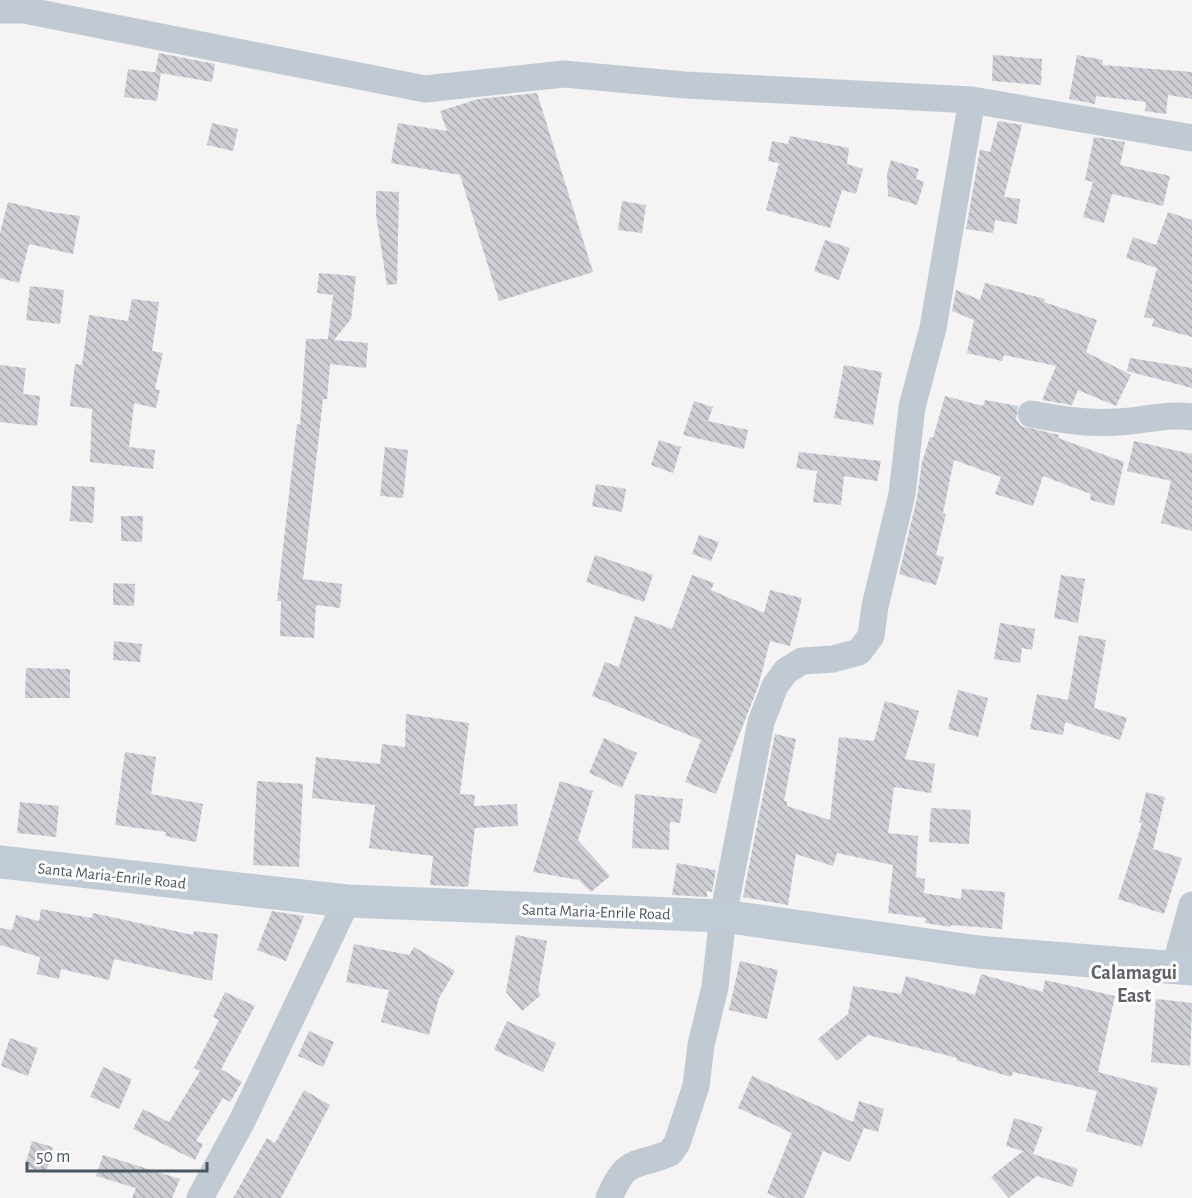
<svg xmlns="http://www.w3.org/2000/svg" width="1192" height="1198" viewBox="0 0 1192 1198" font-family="'Alegreya Sans',sans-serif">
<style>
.building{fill:url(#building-back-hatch)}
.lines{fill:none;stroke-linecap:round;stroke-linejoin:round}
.street{stroke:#c1cad2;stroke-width:27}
.secondary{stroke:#c1cbd6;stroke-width:33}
.labels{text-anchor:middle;stroke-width:6;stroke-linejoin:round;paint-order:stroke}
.street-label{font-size:16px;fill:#4a5661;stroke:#fff}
.quarter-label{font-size:20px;font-weight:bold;fill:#5f6368;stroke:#fff}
</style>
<defs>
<pattern id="building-back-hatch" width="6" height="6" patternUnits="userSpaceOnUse" patternTransform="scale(1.5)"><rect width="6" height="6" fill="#cdcfd5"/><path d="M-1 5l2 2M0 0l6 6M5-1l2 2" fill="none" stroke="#a8abb0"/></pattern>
</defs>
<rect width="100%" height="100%" fill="#f5f3f3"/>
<path class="building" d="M159 53 215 64 212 82 155 72Z
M993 55 1042 59 1041 85 992 81Z
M1077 55 1103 60 1102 65 1192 72V99L1168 95 1166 114 1145 111 1146 102 1096 96 1095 104 1069 99Z
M128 69 161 73 157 101 124 97Z
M537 93 593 272 499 301 460 175 391 163 398 123 447 131 440 111 478 99Z
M998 121 1022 125 1004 197 1020 199 1017 224 995 220 993 233 966 229 980 149 990 152Z
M212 123 238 129 233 151 207 145Z
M790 136 849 148 847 164 863 169 856 194 842 190 830 228 766 210 779 163 768 161 772 141 788 144Z
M1094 137 1125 142 1120 165 1170 176 1163 206 1112 194 1104 223 1083 217 1093 182 1085 180Z
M891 160 919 169 916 179 924 182 917 205 888 196 887 174Z
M376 191 399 192 397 284 387 285 376 215Z
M622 201 646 205 642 233 618 230Z
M8 202 50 212 80 216 73 254 29 244 19 283 0 278V233Z
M1168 212 1192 220V337L1152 326 1154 319 1144 317 1157 268 1126 258 1133 237 1156 245Z
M825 240 850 248 839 280 814 271Z
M319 273 356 276 351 319 334 340 368 343 366 368 330 364 327 399H323L303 579 342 584 340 608 316 605 314 638 280 636 281 601H277L297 424 300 425 306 339H328L333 295 317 293Z
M985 283 1045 299 1044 302 1097 320 1086 352 1131 375 1116 406 1078 390 1072 405 1042 400 1056 366 1004 355 1002 361 967 353 974 320 952 311 956 290 980 300Z
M30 286 64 290 60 324 26 320Z
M132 299 159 302 152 351 163 353 155 389 160 390 156 408 134 403 129 447 155 450 153 469 90 462 92 409 70 406 75 364 82 365 89 315 128 321Z
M1130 358 1192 368V388L1127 371Z
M0 365 26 368 23 394 40 396 37 426 0 422Z
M844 365 882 372 873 425 834 418Z
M945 396 983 406 985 400 1018 406 1016 419 1021 426 1059 435 1058 438 1124 462 1114 506 1090 500 1091 494 1043 476 1033 506 995 494 1001 477 954 460 943 513 946 514 936 555 944 557 936 585 899 574 917 498 922 462 930 437 933 438Z
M694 401 713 407 708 421 748 430 744 449 683 435Z
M659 440 681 447 673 473 651 465Z
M1134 441 1192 454V531L1161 523 1171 481 1127 471Z
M385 447 408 450 403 498 380 496Z
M799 452 881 461 877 481 844 476 841 505 813 502 817 471 796 468Z
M596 484 626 489 622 512 592 506Z
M72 486 95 487 93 523 70 521Z
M121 516H143L142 542 121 541Z
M699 535 719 542 711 561 692 554Z
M595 555 653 575 644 602 586 582Z
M692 575 714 583 711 590 764 613 770 590 802 598 790 646 770 641 758 687 716 794 685 782 701 740 592 696 605 662 619 667 635 616 672 629Z
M1061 575 1085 579 1078 623 1054 618Z
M113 583 135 584 134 606 113 605Z
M1000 623 1035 629 1032 650 1022 648 1020 663 994 659Z
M1079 635 1106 640 1094 708 1127 718 1120 740 1065 722 1063 735 1030 729 1037 694 1068 700Z
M114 641 142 644 140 662 113 660Z
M26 668 70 669V698H25Z
M958 690 988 698 978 737 948 729Z
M885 701 919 711 905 759 935 764 931 793 894 787 888 833 918 836 916 877 925 879 924 893 961 899 962 889 1005 892 1002 929 951 925V927L925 923 926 918 888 913 893 865 837 853 833 866 796 854 788 905 743 897 775 734 796 739 784 801H787V806L830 820 839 737 874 741Z
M406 714 469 723 460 794 475 795 474 806 517 804 518 826 475 828 468 887 430 885 433 856 369 848 375 805 312 798 316 757 380 764 382 744 405 747Z
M604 738 637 753 622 788 589 773Z
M125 752 156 757 151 794 203 804 196 842 165 836 166 832 115 825Z
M257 781 303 784 299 867 253 865Z
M560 781 593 791 578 840 610 876 591 892 579 880 533 872Z
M1146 792 1165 797 1153 849 1182 858 1164 914 1118 899 1142 823H1139Z
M635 794 683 799 680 823 670 822 669 850 632 848Z
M20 802 59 806 56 837 17 833Z
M931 808 971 810 969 844 929 842Z
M677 863 716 870 712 892 707 891V897L672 895Z
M41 909 92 918 93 913 193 935 194 931 218 934 212 981 114 959 109 980 61 969 59 979 37 974 40 957 0 945V928L12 930 16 915 39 921Z
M272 911 304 916 286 961 257 950Z
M516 935 547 941 538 991 541 995 522 1011 506 992Z
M354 944 409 955 414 947 455 971 439 998 429 1035 381 1022 389 990 346 982Z
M740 961 778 970 767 1019 729 1010Z
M981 974 1043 992 1045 980 1115 996 1098 1072 1158 1088 1142 1147 1086 1131 1097 1091 1013 1072 1011 1077 956 1060 957 1058 868 1035 837 1061 818 1039 848 1014 853 986 901 994 906 976 975 995Z
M225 992 255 1006 221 1069 242 1082 230 1102 223 1098 196 1141 203 1144 195 1160 133 1129 143 1109 169 1122 200 1071 194 1068 219 1020 213 1017Z
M1156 999 1192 1003 1190 1066 1151 1062Z
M507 1021 556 1043 543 1072 494 1050Z
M309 1031 334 1042 323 1067 298 1056Z
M10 1038 38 1048 28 1076 1 1066Z
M103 1067 132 1079 119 1109 90 1097Z
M752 1076 853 1122 859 1101 884 1109 878 1132 864 1128 850 1162 823 1151 804 1198H778L767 1193 792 1133 738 1108Z
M304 1090 330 1105 281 1198H233L267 1138 275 1143Z
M1014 1118 1043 1127 1033 1154 1078 1169 1072 1187 1037 1176 1009 1198 991 1177 1023 1151 1006 1146Z
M32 1141 53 1147 46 1173 25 1166Z
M103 1155 180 1179 172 1198H132L136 1188 96 1176Z"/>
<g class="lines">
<path class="street" d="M0 10H24L425 89 564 74 685 85 972 100 1192 138
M1031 414C1063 420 1087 424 1119 422 1144 421 1167 413 1192 417
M1175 967 1192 905
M200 1198 242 1121 347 901
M609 1198C627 1156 634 1168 670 1153L677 1143 696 1086 701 1045 715 987 723 916 761 722 775 686 786 671 802 661 833 659 859 652 871 636 875 606 902 494 912 407 933 328 972 100"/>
<path class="secondary" d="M0 862 347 901 723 916 978 952 1192 969"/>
</g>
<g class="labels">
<g class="street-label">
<text transform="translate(112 875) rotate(6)" y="6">Santa Maria-Enrile Road</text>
<text transform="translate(596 911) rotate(2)" y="6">Santa Maria-Enrile Road</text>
</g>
<g class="quarter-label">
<text x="1134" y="979">Calamagui<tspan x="1134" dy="23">East</tspan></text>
</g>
</g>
<path d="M27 1162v9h180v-9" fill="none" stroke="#4a5661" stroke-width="3"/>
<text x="36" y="1162" font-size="18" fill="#4a5661" stroke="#ffffff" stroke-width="4.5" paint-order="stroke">50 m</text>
</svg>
